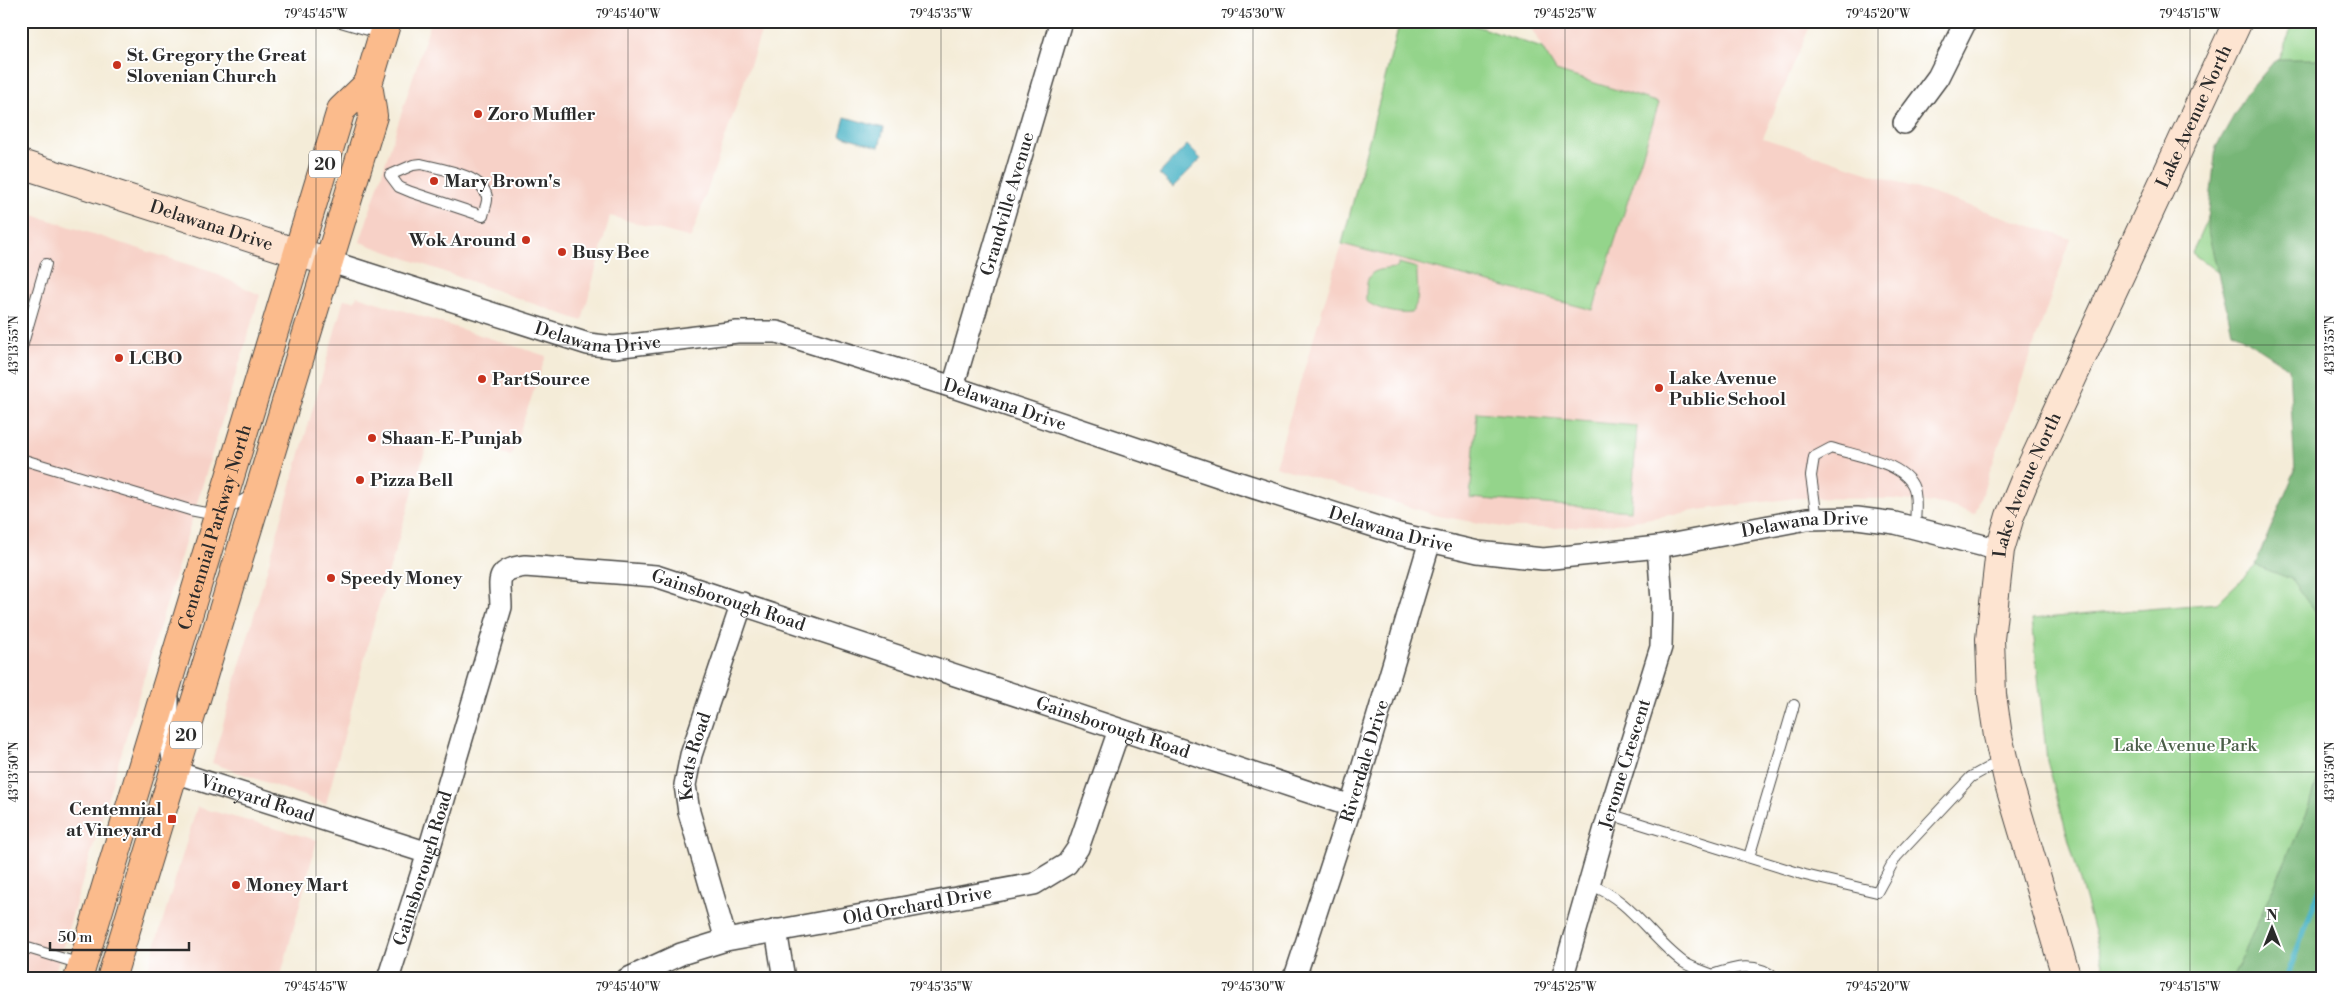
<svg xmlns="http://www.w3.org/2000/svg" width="2344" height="1000" viewBox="0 0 2344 1000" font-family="'Libre Bodoni',serif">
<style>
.built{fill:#f7d1c7}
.green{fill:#94d48b;stroke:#60805b}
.forest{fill:#77b677;stroke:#517051}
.water{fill:#47b2c5;stroke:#396e78}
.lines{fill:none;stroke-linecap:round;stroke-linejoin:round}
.stream{stroke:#47b2c5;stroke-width:5.5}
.lane-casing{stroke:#494845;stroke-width:12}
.street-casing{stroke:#494845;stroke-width:24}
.secondary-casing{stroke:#494845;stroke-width:30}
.primary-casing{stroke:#494845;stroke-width:30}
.lane{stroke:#fff;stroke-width:10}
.street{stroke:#fff;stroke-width:21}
.secondary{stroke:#fde4d1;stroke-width:28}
.primary{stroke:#fbbb8c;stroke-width:28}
.ticks{fill:none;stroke:#2b2b2b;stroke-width:1;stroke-opacity:0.45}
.poi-dot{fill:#c8321e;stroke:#fff;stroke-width:2}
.labels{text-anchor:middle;stroke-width:4;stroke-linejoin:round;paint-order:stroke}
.shield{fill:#fff;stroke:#6b6b6b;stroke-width:1}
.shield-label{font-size:16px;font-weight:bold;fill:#2b2b2b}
.poi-label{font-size:18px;font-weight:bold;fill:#2b2b2b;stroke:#fff;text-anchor:start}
.street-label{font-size:18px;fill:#2b2b2b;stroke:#fff}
.park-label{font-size:18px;fill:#4a5e48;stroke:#fff}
.neatline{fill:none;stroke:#2b2b2b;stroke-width:2}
.ticks-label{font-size:12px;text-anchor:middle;fill:#2b2b2b}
</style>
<rect width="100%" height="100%" fill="#fff"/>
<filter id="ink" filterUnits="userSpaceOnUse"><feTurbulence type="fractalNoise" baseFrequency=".02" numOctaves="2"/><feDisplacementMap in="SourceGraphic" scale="10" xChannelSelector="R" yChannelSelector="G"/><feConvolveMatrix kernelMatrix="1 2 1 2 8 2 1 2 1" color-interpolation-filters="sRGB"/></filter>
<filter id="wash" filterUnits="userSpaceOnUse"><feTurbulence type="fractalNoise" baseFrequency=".0096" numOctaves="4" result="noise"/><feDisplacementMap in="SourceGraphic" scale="20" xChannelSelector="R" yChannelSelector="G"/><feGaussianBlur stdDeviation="1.12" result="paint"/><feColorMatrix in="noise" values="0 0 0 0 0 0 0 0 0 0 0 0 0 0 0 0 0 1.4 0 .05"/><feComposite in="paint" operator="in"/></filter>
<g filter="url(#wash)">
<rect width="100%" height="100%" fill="#f4ecd8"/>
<path class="built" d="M431 21H765L691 238 610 216 582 321 360 242Z
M1524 21H1812L1763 138 2071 239 1975 514 1943 504 1893 499 1797 498 1706 509 1615 524 1556 528H1508L1439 516 1275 466 1342 244 1593 310 1659 103 1556 71 1528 23Z
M21 211 212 272 260 295 53 979H21Z
M357 296 546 356 511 456 431 431 377 611 326 804 212 763 344 299 354 301Z
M197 807 317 840 280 979H145Z"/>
<path class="green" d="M1400 21H1461L1542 48 1556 71 1659 103 1593 310 1342 244Z
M2295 21H2323V979H2107L2047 761 2032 619 2217 603 2321 503 2294 330 2192 253Z
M1399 263 1417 268C1416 284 1422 300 1411 313 1398 315 1376 309 1366 301 1366 272 1369 270 1397 268Z
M1477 412 1637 426 1631 511 1470 498Z"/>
<path class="forest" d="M2276 59H2323V623L2291 579 2255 565 2295 471 2289 368 2232 331 2207 228 2216 147 2245 96Z
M2323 759V979H2232L2310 806Z"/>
<path class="water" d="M845 117 884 128 879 147 840 135Z
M1187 145 1201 159 1173 187 1159 174Z"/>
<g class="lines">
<path class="stream" d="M2286 979 2323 881"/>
</g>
</g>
<g filter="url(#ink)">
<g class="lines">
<defs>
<path id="lane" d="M337 21 382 34
M421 164C440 169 483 174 487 197 488 202 484 210 483 216L411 192 399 187 390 175 413 165Z
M21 350 46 264
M21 459 190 510 216 515 252 495
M1817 519 1811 476 1814 457 1831 448C1856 456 1911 463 1915 493 1917 504 1915 517 1915 528
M1609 814 1805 875 1877 892 1896 857 1971 777 2002 760
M1749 857 1794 705
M1589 884C1633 901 1648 936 1683 962 1695 970 1709 972 1722 979
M21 946 81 964
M1712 975C1735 967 1756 961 1776 979"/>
<g id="street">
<path d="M1904 123 1938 77 1966 21"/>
<path id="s1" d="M328 261 588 344 614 347 737 332H777L953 387 1230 480 1399 534 1478 552 1543 559 1658 547 1807 519 1857 518 1895 523 2000 550"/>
<path id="s2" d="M953 387 1061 21"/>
<path id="s3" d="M168 698V728L175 772 428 853"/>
<path d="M776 930 784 979"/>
<path id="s4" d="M726 940 689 812 685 785 691 755 742 603"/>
<path id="s5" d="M388 979 428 853 501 607C501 582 492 570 525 566L656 576 1351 806"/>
<path id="s6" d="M627 979 681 954 726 940 1034 884 1067 864 1078 848 1119 730"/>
<path id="s7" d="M1292 979 1296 974 1351 806 1430 541"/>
<path id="s8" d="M1562 979 1609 814 1661 647 1662 600 1658 547"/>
</g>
<g id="secondary">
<path id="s9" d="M21 164 298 253 328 261"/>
<path id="s10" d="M2067 979 2009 784 1998 736 1992 695 1990 639 2000 550 2010 516 2024 482 2238 21"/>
</g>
<g id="primary">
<path id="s11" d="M78 979 341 110 368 84"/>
<path d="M111 979 373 116 368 84 387 21"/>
</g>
</defs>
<use href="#lane" class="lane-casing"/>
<use href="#street" class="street-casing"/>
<use href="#secondary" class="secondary-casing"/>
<use href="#primary" class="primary-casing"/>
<use href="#lane" class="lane"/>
<use href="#street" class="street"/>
<use href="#secondary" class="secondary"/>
<use href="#primary" class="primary"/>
</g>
</g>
<path class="ticks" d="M316 21V979M628 21V979M941 21V979M1253 21V979M1565 21V979M1878 21V979M2190 21V979M21 345H2323M21 772H2323"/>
<g class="poi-dot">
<circle cx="117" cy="65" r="5"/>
<circle cx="478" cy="114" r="5"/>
<circle cx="434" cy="181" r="5"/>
<circle cx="526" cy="240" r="5"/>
<circle cx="562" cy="252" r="5"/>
<circle cx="119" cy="358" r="5"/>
<circle cx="482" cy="379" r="5"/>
<circle cx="1659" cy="388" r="5"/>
<circle cx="372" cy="438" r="5"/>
<circle cx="360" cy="480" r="5"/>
<circle cx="331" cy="578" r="5"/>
<rect x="167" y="814" width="10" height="10" rx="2.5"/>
<circle cx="236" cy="885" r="5"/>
</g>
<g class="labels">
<g class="shield">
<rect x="309" y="150.5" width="32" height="27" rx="4"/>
<rect x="170" y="721.5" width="32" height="27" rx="4"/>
</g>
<g class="shield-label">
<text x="325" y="170">20</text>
<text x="186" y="741">20</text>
</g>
<g class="poi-label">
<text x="127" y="61">St. Gregory the Great<tspan x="127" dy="21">Slovenian Church</tspan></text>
<text x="488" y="120">Zoro Muffler</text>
<text x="444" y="187">Mary Brown's</text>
<text x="516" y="246" text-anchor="end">Wok Around</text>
<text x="572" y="258">Busy Bee</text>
<text x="129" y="364">LCBO</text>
<text x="1669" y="384">Lake Avenue<tspan x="1669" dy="21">Public School</tspan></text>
<text x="492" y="385">PartSource</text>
<text x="382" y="444">Shaan-E-Punjab</text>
<text x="370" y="486">Pizza Bell</text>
<text x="341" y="584">Speedy Money</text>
<text x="162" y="815" text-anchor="end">Centennial<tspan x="162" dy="21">at Vineyard</tspan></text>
<text x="246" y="891">Money Mart</text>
</g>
<g class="street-label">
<text dy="6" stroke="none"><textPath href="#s10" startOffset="915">Lake Avenue North</textPath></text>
<text dy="6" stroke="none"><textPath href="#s2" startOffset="191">Grandville Avenue</textPath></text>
<text dy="6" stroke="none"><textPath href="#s9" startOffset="200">Delawana Drive</textPath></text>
<text dy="6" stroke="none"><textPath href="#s1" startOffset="282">Delawana Drive</textPath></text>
<text dy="6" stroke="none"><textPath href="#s1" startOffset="702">Delawana Drive</textPath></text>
<text dy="6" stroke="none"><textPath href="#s10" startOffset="510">Lake Avenue North</textPath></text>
<text dy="6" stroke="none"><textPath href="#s11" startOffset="472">Centennial Parkway North</textPath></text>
<text dy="6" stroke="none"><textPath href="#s1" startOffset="1528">Delawana Drive</textPath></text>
<text dy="6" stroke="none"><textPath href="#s1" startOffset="1108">Delawana Drive</textPath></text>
<text dy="6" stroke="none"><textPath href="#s5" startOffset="654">Gainsborough Road</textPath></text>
<text dy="6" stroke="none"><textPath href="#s5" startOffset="1059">Gainsborough Road</textPath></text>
<text dy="6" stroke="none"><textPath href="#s4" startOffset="190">Keats Road</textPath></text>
<text dy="6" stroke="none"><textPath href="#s7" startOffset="230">Riverdale Drive</textPath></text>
<text dy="6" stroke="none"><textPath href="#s8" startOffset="224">Jerome Crescent</textPath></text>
<text dy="6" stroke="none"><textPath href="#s3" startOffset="161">Vineyard Road</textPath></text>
<text dy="6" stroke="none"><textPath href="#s5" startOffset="116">Gainsborough Road</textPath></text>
<text dy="6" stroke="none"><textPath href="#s6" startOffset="301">Old Orchard Drive</textPath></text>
</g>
<g class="park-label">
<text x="2185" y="751">Lake Avenue Park</text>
</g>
</g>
<rect width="2344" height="1000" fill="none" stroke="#fff" stroke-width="55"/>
<g transform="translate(2272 928)" stroke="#ffffff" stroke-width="4" paint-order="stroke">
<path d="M0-4L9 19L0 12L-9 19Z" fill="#2b2b2b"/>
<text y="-8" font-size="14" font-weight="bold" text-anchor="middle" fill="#2b2b2b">N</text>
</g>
<path d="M50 942v8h139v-8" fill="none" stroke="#2b2b2b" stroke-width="2.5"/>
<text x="58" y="942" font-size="15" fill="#2b2b2b" stroke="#ffffff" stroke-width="4" paint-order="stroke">50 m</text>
<rect x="28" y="28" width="2288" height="944" class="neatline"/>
<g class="ticks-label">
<text x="316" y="18">79°45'45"W</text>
<text x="628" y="18">79°45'40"W</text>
<text x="941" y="18">79°45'35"W</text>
<text x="1253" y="18">79°45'30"W</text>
<text x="1565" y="18">79°45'25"W</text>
<text x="1878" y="18">79°45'20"W</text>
<text x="2190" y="18">79°45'15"W</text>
<text transform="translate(14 345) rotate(-90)" y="4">43°13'55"N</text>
<text transform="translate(2330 345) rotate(-90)" y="4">43°13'55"N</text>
<text transform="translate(14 772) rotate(-90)" y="4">43°13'50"N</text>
<text transform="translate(2330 772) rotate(-90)" y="4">43°13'50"N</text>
<text x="316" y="991">79°45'45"W</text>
<text x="628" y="991">79°45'40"W</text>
<text x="941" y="991">79°45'35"W</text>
<text x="1253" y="991">79°45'30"W</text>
<text x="1565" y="991">79°45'25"W</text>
<text x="1878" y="991">79°45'20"W</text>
<text x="2190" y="991">79°45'15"W</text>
</g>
</svg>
